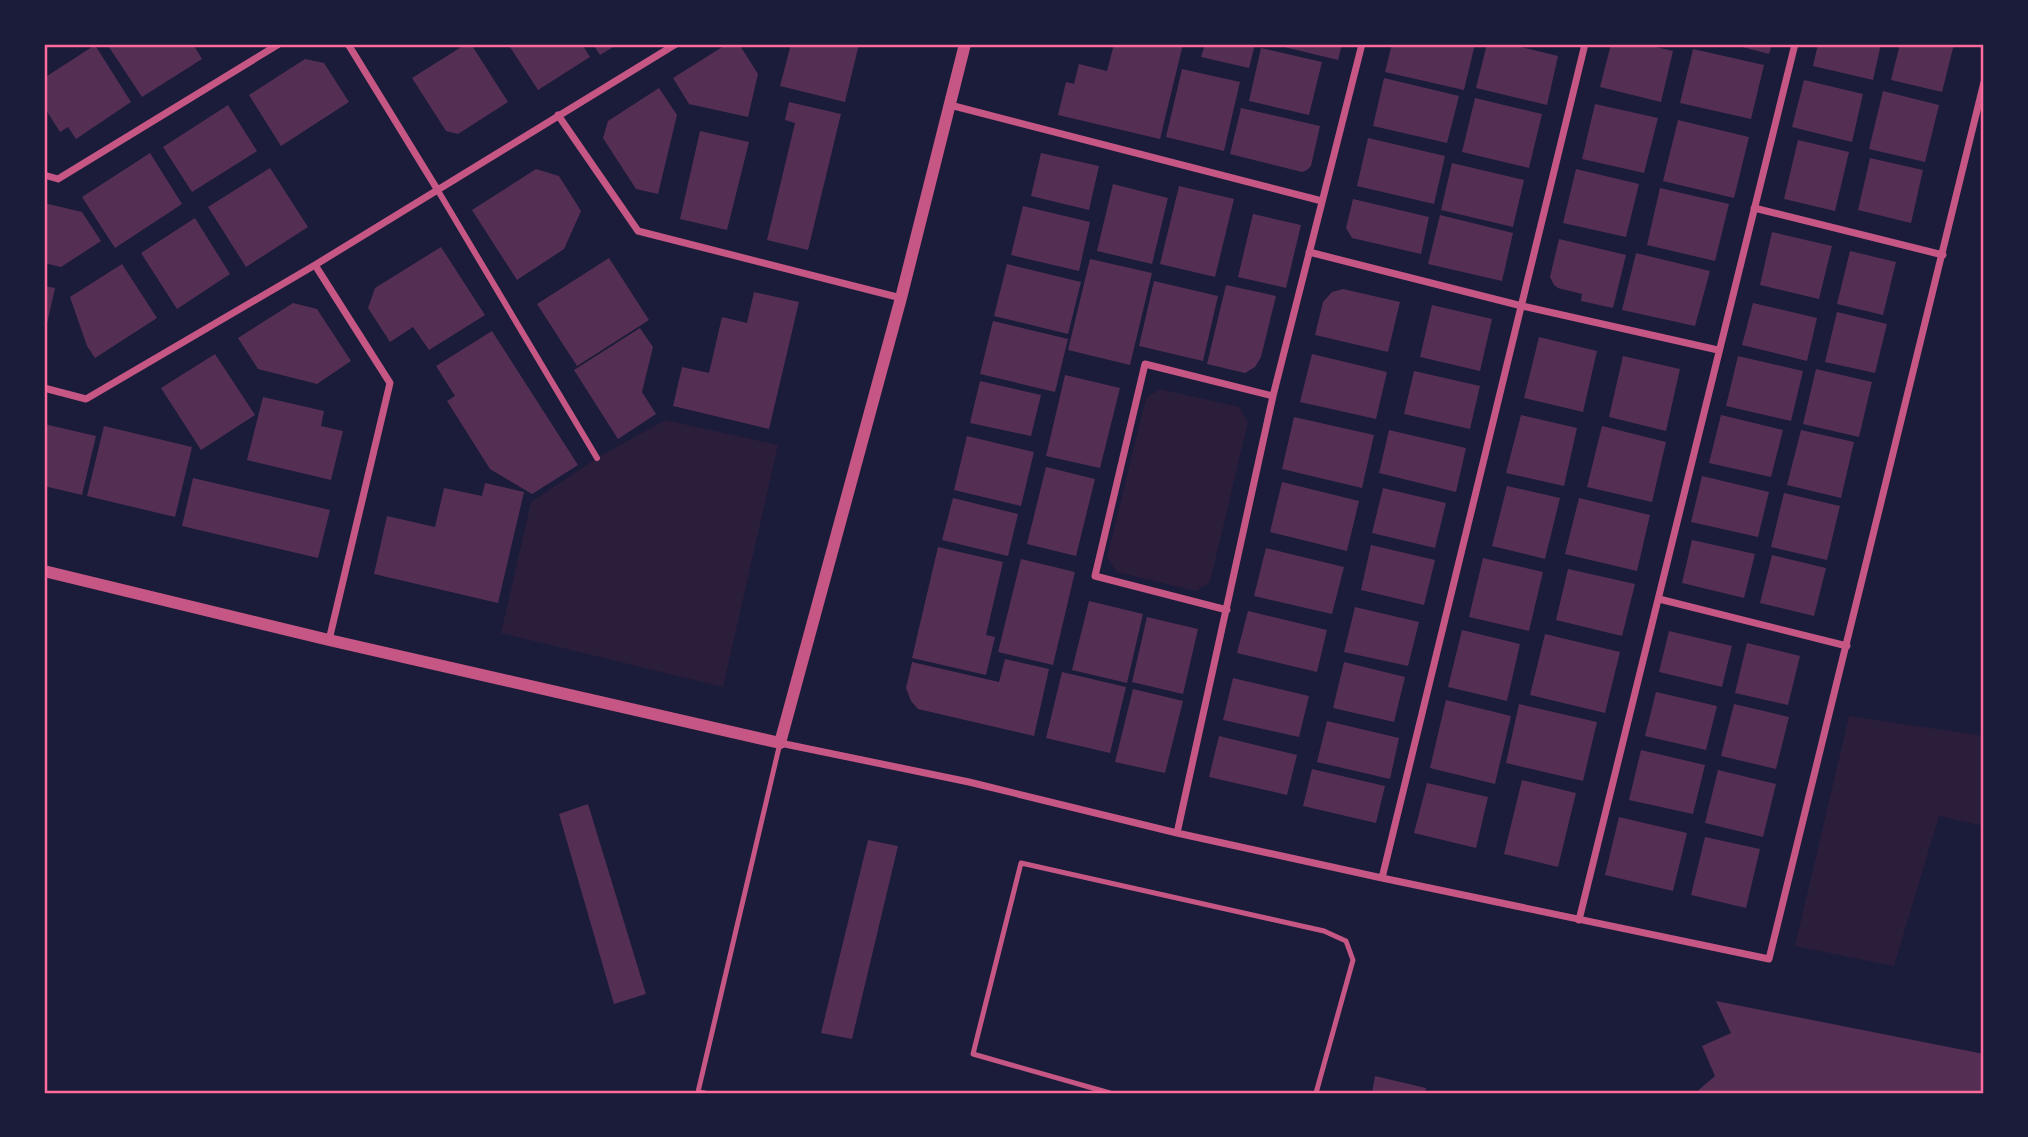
<svg xmlns="http://www.w3.org/2000/svg" width="2028" height="1137" viewBox="0 0 2028 1137" font-family="'Source Sans 3',sans-serif">
<style>
.green{fill:#2a1e3b}
.building{fill:#542f53}
.lines{fill:none;stroke-linecap:round;stroke-linejoin:round}
.service{stroke:#c65784;stroke-width:5}
.pedestrian{stroke:#c65784;stroke-width:6}
.minor{stroke:#c65784;stroke-width:7}
.tertiary{stroke:#c65784;stroke-width:12}
.neatline{fill:none;stroke:#ff6b9d;stroke-width:2.5}
</style>
<rect width="100%" height="100%" fill="#1b1b3a"/>
<path class="green" d="M1160 389 1239 407 1248 422 1210 582 1196 591 1117 572 1107 557 1146 398Z
M665 420 778 445 723 687 501 633 531 502 597 458Z
M1849 716 1984 736V826L1939 816 1894 966 1795 946Z"/>
<path class="building" d="M107 44H193L202 59 142 97Z
M466 44H471L508 102 458 134 446 131 412 78Z
M508 44H582L590 57 538 90Z
M593 44H618L600 55Z
M727 44H739L758 74 748 117 689 104 673 78Z
M791 44H859L845 102 780 86Z
M1114 44H1183L1160 139 1058 115 1066 82 1074 84 1079 64 1107 71Z
M1205 44H1255L1249 68 1201 57Z
M1272 44H1342L1338 60Z
M1392 44H1475L1464 90 1385 72Z
M1487 44H1509L1558 56 1547 105 1476 88Z
M1611 44H1643L1673 51 1661 102 1600 87Z
M1731 44H1772L1769 54Z
M1818 44H1881L1873 80 1813 66Z
M1900 44H1954L1942 92 1891 80Z
M95 45 131 102 76 139 68 127 60 132 44 107V78Z
M1261 48 1322 62 1309 115 1249 101Z
M1693 49 1764 65 1751 119 1680 103Z
M305 59 324 63 349 102 281 146 249 95Z
M1182 69 1240 82 1224 151 1166 137Z
M1384 78 1459 96 1447 143 1373 126Z
M1804 80 1863 94 1852 142 1792 127Z
M659 88 677 115 658 194 636 189 603 138 608 121Z
M1883 91 1939 105 1925 162 1869 149Z
M1475 98 1542 114 1529 168 1462 152Z
M789 102 841 114 808 250 767 240 795 123 785 120Z
M1595 104 1658 118 1644 173 1582 159Z
M228 105 257 151 192 192 163 147Z
M1241 108 1320 126 1311 166 1307 170 1302 172 1230 154Z
M1678 120 1749 137 1734 198 1663 181Z
M700 131 749 142 727 230 680 219Z
M1368 138 1445 156 1434 204 1357 186Z
M1798 140 1849 152 1835 211 1784 199Z
M150 153 182 204 115 248 82 197Z
M1041 153 1099 166 1089 210 1031 196Z
M1870 158 1923 170 1911 223 1858 210Z
M1452 163 1524 180 1513 227 1441 210Z
M270 168 308 227 246 267 208 207Z
M536 169 559 176 581 211 564 249 517 280 472 210Z
M1576 169 1639 184 1626 237 1563 223Z
M1113 184 1168 198 1152 264 1097 251Z
M1179 186 1234 199 1215 277 1160 264Z
M1660 188 1729 204 1715 261 1647 245Z
M1353 199 1429 217 1421 254 1352 238 1346 228Z
M44 203 82 212 101 241 61 267 44 263Z
M1023 206 1090 222 1079 271 1011 255Z
M1253 214 1301 225 1286 288 1238 277Z
M1440 215 1513 233 1502 281 1428 264Z
M195 218 230 274 177 309 141 253Z
M1772 232 1832 246 1819 299 1760 285Z
M1559 239 1626 255 1613 308 1581 301 1582 294 1558 288 1554 285 1550 277Z
M441 247 485 315 429 350 413 327 390 342 368 308 375 288Z
M1850 251 1896 262 1883 315 1837 304Z
M1636 253 1710 271 1695 326 1622 310Z
M609 258 649 320 577 366 537 304Z
M1090 259 1152 273 1130 365 1068 350Z
M122 264 157 318 95 358 87 346 70 297Z
M1007 264 1081 282 1068 334 994 316Z
M1154 281 1218 296 1203 361 1139 346Z
M1226 285 1276 296 1261 357 1255 367 1245 373 1207 364Z
M44 286 55 288 45 333 44 332Z
M1343 289 1400 302 1388 352 1315 335 1323 302 1332 292Z
M754 292 799 302 769 429 673 406 682 367 709 373 722 317 747 323Z
M293 303 317 309 351 361 317 384 258 369 238 338Z
M1753 303 1817 318 1807 361 1742 345Z
M1432 305 1492 319 1480 371 1420 357Z
M1837 312 1887 324 1875 373 1825 362Z
M993 321 1068 339 1055 392 980 374Z
M640 328 653 347 642 392 656 414 618 439 574 370Z
M492 331 578 465 532 494 490 469 447 401 455 396 436 366Z
M1539 337 1597 351 1583 412 1524 398Z
M215 354 255 415 201 450 161 388Z
M1312 354 1387 372 1376 419 1300 402Z
M1623 356 1680 369 1666 431 1609 417Z
M1738 356 1803 371 1791 421 1726 406Z
M1816 369 1872 382 1859 437 1803 424Z
M1414 371 1480 386 1470 429 1404 414Z
M1065 375 1120 388 1100 468 1046 456Z
M980 381 1041 395 1031 436 970 423Z
M263 397 324 411 321 426 343 431 331 480 247 460Z
M1521 415 1577 428 1564 486 1506 473Z
M1721 415 1783 430 1771 477 1709 463Z
M1294 417 1374 435 1362 488 1282 469Z
M44 424 96 436 82 495 44 486Z
M104 426 192 447 175 517 87 496Z
M1602 426 1666 442 1652 502 1587 487Z
M1389 430 1466 448 1456 492 1379 473Z
M1801 430 1854 442 1841 498 1787 485Z
M967 436 1034 452 1021 506 954 490Z
M1046 467 1095 479 1076 556 1027 544Z
M1702 476 1769 492 1758 537 1691 522Z
M193 478 330 510 318 558 182 526Z
M1282 482 1359 501 1347 551 1270 532Z
M485 483 524 492 498 603 374 574 387 516 435 527 444 488 482 496Z
M1507 486 1560 498 1545 559 1492 546Z
M1383 488 1446 503 1435 548 1372 533Z
M1784 493 1840 506 1827 560 1771 547Z
M953 498 1018 514 1008 556 942 540Z
M1579 498 1650 515 1637 571 1565 554Z
M1692 540 1755 554 1744 598 1682 583Z
M1371 545 1435 560 1424 605 1361 590Z
M938 547 1003 562 986 635 995 637 986 675 912 658Z
M1266 548 1344 567 1332 614 1254 596Z
M1772 555 1826 568 1814 616 1760 603Z
M1483 558 1543 572 1529 631 1469 617Z
M1021 559 1075 572 1053 665 998 652Z
M1568 569 1635 584 1622 636 1556 620Z
M1089 601 1143 614 1127 683 1072 670Z
M1355 607 1419 622 1408 666 1344 652Z
M1248 611 1327 630 1317 672 1237 653Z
M1147 617 1198 629 1183 694 1132 682Z
M1462 630 1520 644 1507 701 1448 687Z
M1669 631 1732 646 1722 687 1659 672Z
M1545 634 1620 652 1605 713 1530 695Z
M1747 643 1800 656 1788 705 1735 693Z
M1005 659 1049 669 1034 736 918 709 911 701 906 688 912 662 999 682Z
M1344 662 1405 677 1394 722 1333 708Z
M1062 672 1126 687 1110 753 1046 738Z
M1233 678 1309 696 1299 737 1223 720Z
M1133 689 1183 701 1165 773 1115 762Z
M1656 692 1717 706 1706 750 1645 736Z
M1446 700 1511 716 1495 784 1430 768Z
M1519 704 1597 722 1583 781 1506 763Z
M1734 704 1789 717 1776 769 1721 756Z
M1327 721 1399 738 1390 779 1317 762Z
M1219 736 1297 755 1287 795 1209 777Z
M1641 750 1705 765 1693 814 1629 800Z
M1312 769 1385 786 1376 823 1303 806Z
M1718 770 1776 784 1763 837 1705 823Z
M1522 780 1576 793 1558 867 1504 854Z
M1427 783 1488 797 1476 848 1414 833Z
M588 804 646 994 614 1004 559 814Z
M1619 817 1687 833 1673 891 1605 875Z
M1705 837 1760 849 1746 908 1691 895Z
M868 840 898 846 852 1039 821 1033Z
M1716 1001 1984 1054V1093H1695L1715 1076 1702 1046 1731 1033Z
M1375 1076 1426 1088 1425 1093H1372Z"/>
<g class="lines">
<path class="service" d="M705 1093 698 1092 780 743
M1110 1093 973 1054 1021 863 1324 931 1346 941 1353 960 1316 1093"/>
<path class="pedestrian" d="M437 189 597 458"/>
<path class="minor" d="M348 44 437 189
M950 105 1322 201
M558 115 638 231 901 298
M44 175 58 179 279 44
M1754 208 1943 255
M1309 252 1522 306 1718 350
M315 265 390 383 329 640
M44 388 86 399 315 265 676 44
M1659 599 1847 646
M1227 610 1095 576 1145 364 1273 396
M780 743 969 782 1177 833 1382 878 1769 959 1984 82
M1177 833 1273 396 1362 44
M1382 878 1585 44
M1579 920 1795 44"/>
<path class="tertiary" d="M44 571 329 640 780 743 901 298 965 44"/>
</g>
<rect width="2028" height="1137" fill="none" stroke="#1b1b3a" stroke-width="91"/>
<rect x="46" y="46" width="1936" height="1046" class="neatline"/>
</svg>
